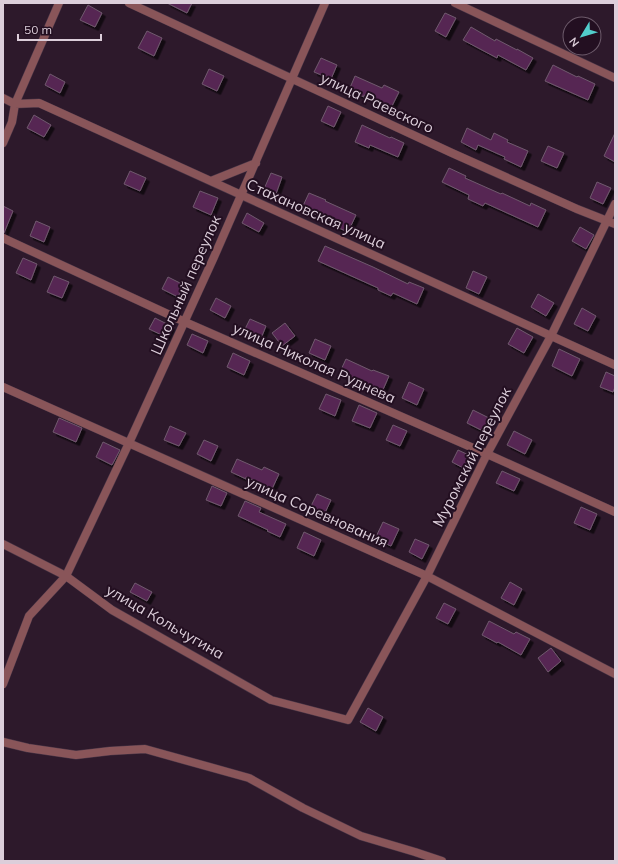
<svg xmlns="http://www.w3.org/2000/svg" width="618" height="864" viewBox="0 0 618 864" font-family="Mulish,sans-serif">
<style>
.building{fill:#562752;stroke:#70596e;filter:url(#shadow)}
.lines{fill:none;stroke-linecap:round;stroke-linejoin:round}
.street-casing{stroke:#493647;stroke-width:9}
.street{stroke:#895559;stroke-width:8}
.labels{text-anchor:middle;stroke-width:4;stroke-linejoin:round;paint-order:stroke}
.street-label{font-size:15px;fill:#dcceda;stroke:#230f21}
</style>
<defs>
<filter id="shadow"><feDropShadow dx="3.5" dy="3.5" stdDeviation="0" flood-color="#0009"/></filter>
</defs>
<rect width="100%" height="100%" fill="#2d192b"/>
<path class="building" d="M167 3H192L187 13Z
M88 5 102 13 95 27 80 20Z
M445 13 456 18 446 37 435 31Z
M471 27 495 41 496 39 517 50V49L533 58 526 70 498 55 497 58 463 40Z
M147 31 162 38 154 56 138 48Z
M321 58 337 65 331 79 314 72Z
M553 65 577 77 578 76 595 84 588 100 545 81Z
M209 69 224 76 217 91 202 84Z
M50 74 65 82 60 93 45 85Z
M355 76 382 88 384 85 399 92 391 108 364 95V97L349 90Z
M328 106 341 112 334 127 321 121Z
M34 115 51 125 44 137 27 128Z
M362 125 390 138 391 137 404 143 398 157 370 145 369 148 355 142Z
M467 128 491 140 494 133 508 140 507 142 528 151 521 167 504 159 505 157 478 145 476 150 461 142Z
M615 133V162L604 156Z
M548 146 564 153 557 168 541 161Z
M449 168 466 176 465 178 501 194 502 193 530 206 531 203 546 210 538 227 485 203 483 206 468 199 469 195 442 182Z
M130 171 146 178 140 191 124 184Z
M271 173 282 177 276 194 264 189Z
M597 182 611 188 603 204 590 198Z
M200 191 218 198 211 215 193 207Z
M309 193 326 200 325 201 356 215 348 232 332 225 333 222 302 208Z
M3 206 13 211 4 233H3Z
M247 213 264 223 259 232 242 223Z
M36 221 50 227 44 242 30 236Z
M580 227 594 235 586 249 572 241Z
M325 246 373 267 408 284 409 282 424 288 417 304 393 293 391 296 378 290V288L318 261Z
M23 258 37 264 31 280 16 273Z
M473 271 487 277 479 294 466 288Z
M54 276 69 282 62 298 47 292Z
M168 277 184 285 178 297 162 289Z
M538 294 554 303 546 316 531 307Z
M216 298 231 306 225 318 210 310Z
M582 308 596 316 588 331 574 324Z
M155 318 171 326 166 337 149 329Z
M250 319 266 326 260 341 243 333Z
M285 323 295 336 282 346 272 333Z
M517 328 533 337 524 353 508 344Z
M192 334 208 341 203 353 187 345Z
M315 339 331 346 325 360 309 353Z
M559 349 580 359 572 376 552 366Z
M233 353 250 361 244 375 227 367Z
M346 359 372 371 373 370 389 376 382 392 339 374Z
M606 372 615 376V387L613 392 600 387Z
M409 382 424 389 417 405 402 398Z
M326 394 341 400 335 416 319 409Z
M359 405 377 413 370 428 352 421Z
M473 410 491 419 485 432 467 423Z
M59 418 82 428 76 442 53 432Z
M393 425 407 431 400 446 386 440Z
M170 426 186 433 179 446 164 440Z
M514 431 532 440 525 454 507 445Z
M204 440 218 446 211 461 197 454Z
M103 442 120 450 112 465 96 457Z
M458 450 473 457 467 470 452 462Z
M237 459 262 470 264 467 279 474 272 489 246 477V479L231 472Z
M502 471 520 479 514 491 496 483Z
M212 486 227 493 221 506 206 500Z
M317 494 331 500 324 515 310 508Z
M245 501 261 508 259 512 286 524 280 537 267 531 268 530 238 516Z
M581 507 597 514 590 530 574 523Z
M383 522 399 529 391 546 375 539Z
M304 532 321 540 314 556 297 548Z
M415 539 429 545 422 559 409 552Z
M510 582 522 589 514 605 501 598Z
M135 583 152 592 147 601 130 592Z
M444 603 456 609 448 624 436 618Z
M489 621 514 634 516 632 530 639 521 655 498 642 497 643 482 635Z
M551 648 561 661 548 672 538 658Z
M368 708 383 717 376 731 360 722Z"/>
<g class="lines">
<defs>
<path id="street" d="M129 3 452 153 577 209 615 224
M455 3 615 78
M3 98 15 104 39 103 615 365
M3 143 12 122 15 104 59 3
M211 181 256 163
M3 238 185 322 487 454 615 512
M3 387 427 576 615 674
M3 544 66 576 112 610 271 700 348 720 427 576 487 454 551 336 615 204
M3 684 29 616 66 576 129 443 214 257 325 3
M3 742 28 748 76 755 110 751 145 749 249 778 303 808 361 836 415 852 442 861"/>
</defs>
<use href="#street" class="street-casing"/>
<use href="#street" class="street"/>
</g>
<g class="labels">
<g class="street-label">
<text transform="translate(377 103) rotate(25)" y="5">улица Раевского</text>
<text transform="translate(316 214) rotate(24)" y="5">Стахановская улица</text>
<text transform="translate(186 285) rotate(-66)" y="5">Школьный переулок</text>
<text transform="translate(314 363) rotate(24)" y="5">улица Николая Руднева</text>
<text transform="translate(472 457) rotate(-63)" y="5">Муромский переулок</text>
<text transform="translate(317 512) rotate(24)" y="5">улица Соревнования</text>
<text transform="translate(165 622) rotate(30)" y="5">улица Кольчугина</text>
</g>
</g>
<rect width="618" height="864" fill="none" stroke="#dcceda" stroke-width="8"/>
<g transform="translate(582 36) rotate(232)"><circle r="19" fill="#230f21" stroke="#6d5b6b"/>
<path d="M0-3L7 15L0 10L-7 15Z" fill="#52cdcc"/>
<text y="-6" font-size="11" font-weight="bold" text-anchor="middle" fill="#dcceda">N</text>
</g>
<path d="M18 34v6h83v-6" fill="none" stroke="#dcceda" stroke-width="2"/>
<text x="24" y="34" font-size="12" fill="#dcceda" stroke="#230f21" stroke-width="3" paint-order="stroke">50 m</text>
</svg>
